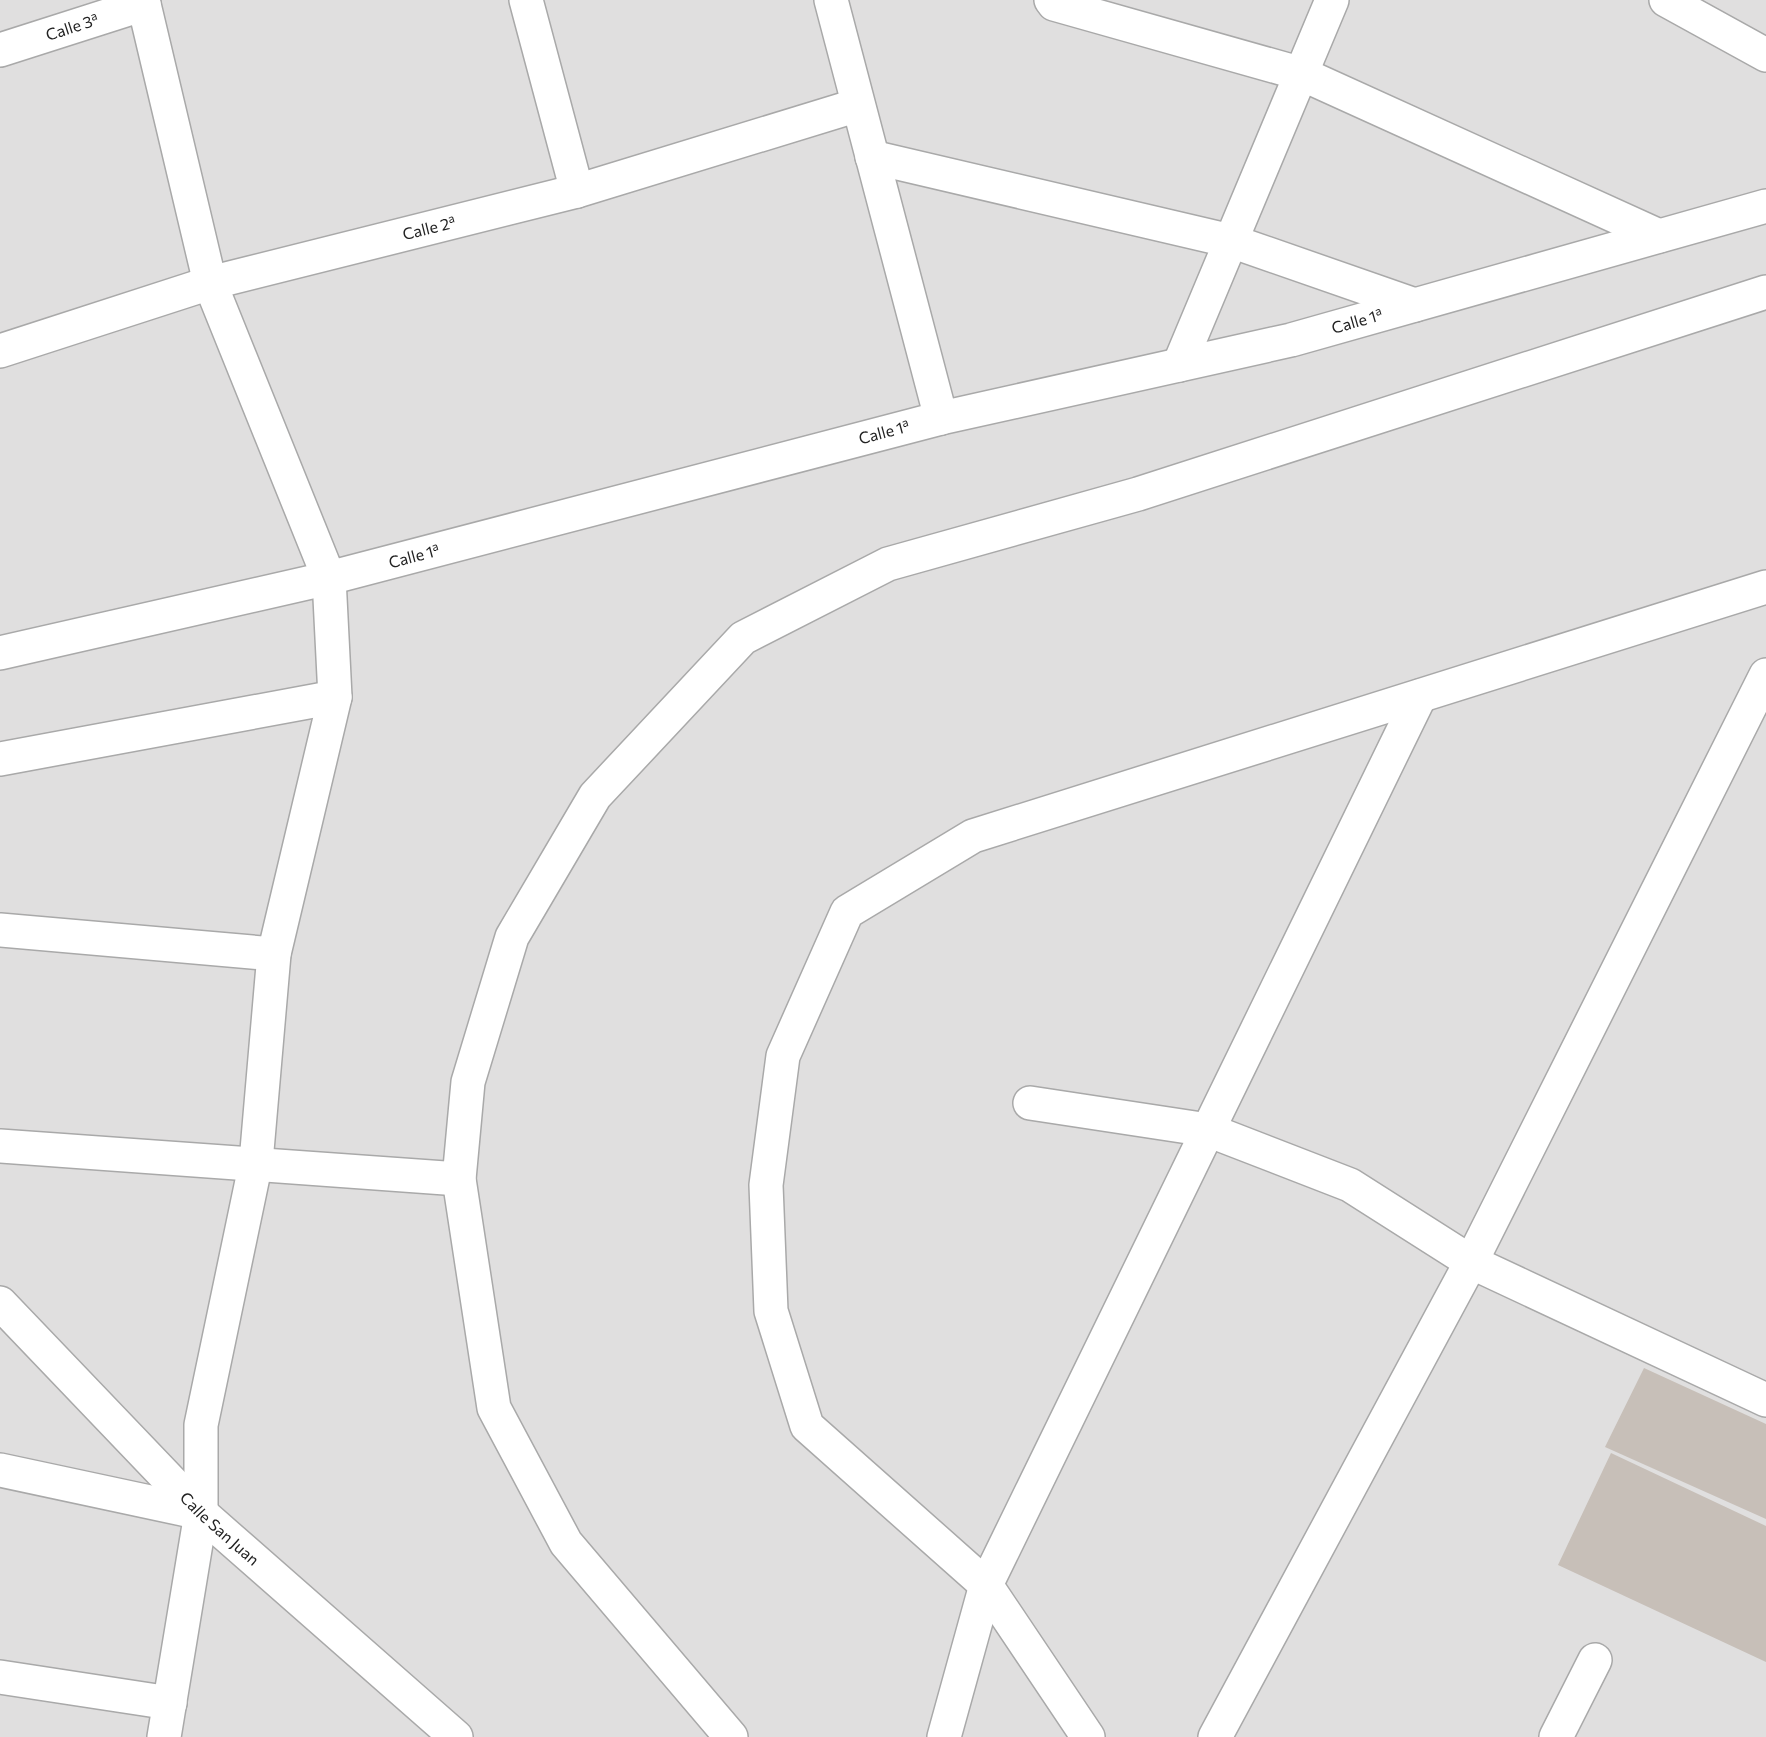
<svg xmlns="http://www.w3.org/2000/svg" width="1766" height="1737" viewBox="0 0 1766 1737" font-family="Commissioner,sans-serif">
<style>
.residential{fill:#e0dfdf}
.building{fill:#c7bfb8}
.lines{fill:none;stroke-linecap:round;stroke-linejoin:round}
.minor-casing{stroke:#a9a9a9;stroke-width:36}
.minor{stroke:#fff;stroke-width:33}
.labels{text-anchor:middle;stroke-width:4.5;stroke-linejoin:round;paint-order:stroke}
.street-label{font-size:16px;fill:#222;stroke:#fff}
</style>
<rect width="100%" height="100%" fill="#f2efe9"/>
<path class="residential" d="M0 0H1766V1737H0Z"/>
<path class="building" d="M1644 1368 1766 1424V1519L1605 1447Z
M1611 1453 1766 1526V1662L1558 1565Z"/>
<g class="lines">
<defs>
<g id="minor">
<path d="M143 0 210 283 329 578 335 697 274 954 256 1162 201 1425V1513L164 1737"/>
<path d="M526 0 577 191"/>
<path d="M831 0 941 418"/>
<path d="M1051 0 1054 4 1302 74 1659 236"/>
<path d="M1666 0 1766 55"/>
<path d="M0 50 144 4"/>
<path d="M872 157 1231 241 1415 305"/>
<path d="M0 351 210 283 577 191 858 105"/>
<path d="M1179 365 1332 0"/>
<path d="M0 653 329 578 941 418 1291 340 1766 206"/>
<path d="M0 759 335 697"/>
<path d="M0 930 274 954"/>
<path d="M1030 1103 1208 1130 1350 1185 1471 1262 1766 1400"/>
<path d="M0 1146 459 1179"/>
<path id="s1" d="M0 1303 201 1513 456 1737"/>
<path d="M0 1470 201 1513"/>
<path d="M0 1677 170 1703"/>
<path d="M731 1737 566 1543 494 1408 459 1179 468 1082 512 937 595 796 743 638 888 564 1138 494 1766 292"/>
<path d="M944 1737 986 1585 1420 696"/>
<path d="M1088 1737 986 1585 807 1426 771 1311 766 1185 783 1056 847 912 973 836 1766 587"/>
<path d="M1215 1737 1471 1262 1766 675"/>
<path d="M1556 1737 1595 1660"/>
</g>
</defs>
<use href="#minor" class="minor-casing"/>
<use href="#minor" class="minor"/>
</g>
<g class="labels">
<g class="street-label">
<text transform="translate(72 27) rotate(-18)" y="6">Calle 3ª</text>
<text transform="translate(429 228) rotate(-14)" y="6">Calle 2ª</text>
<text transform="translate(1357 321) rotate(-16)" y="6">Calle 1ª</text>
<text transform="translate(884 432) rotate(-15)" y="6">Calle 1ª</text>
<text transform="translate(414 556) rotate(-15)" y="6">Calle 1ª</text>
<text dy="6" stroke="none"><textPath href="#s1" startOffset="315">Calle San Juan</textPath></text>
</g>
</g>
</svg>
